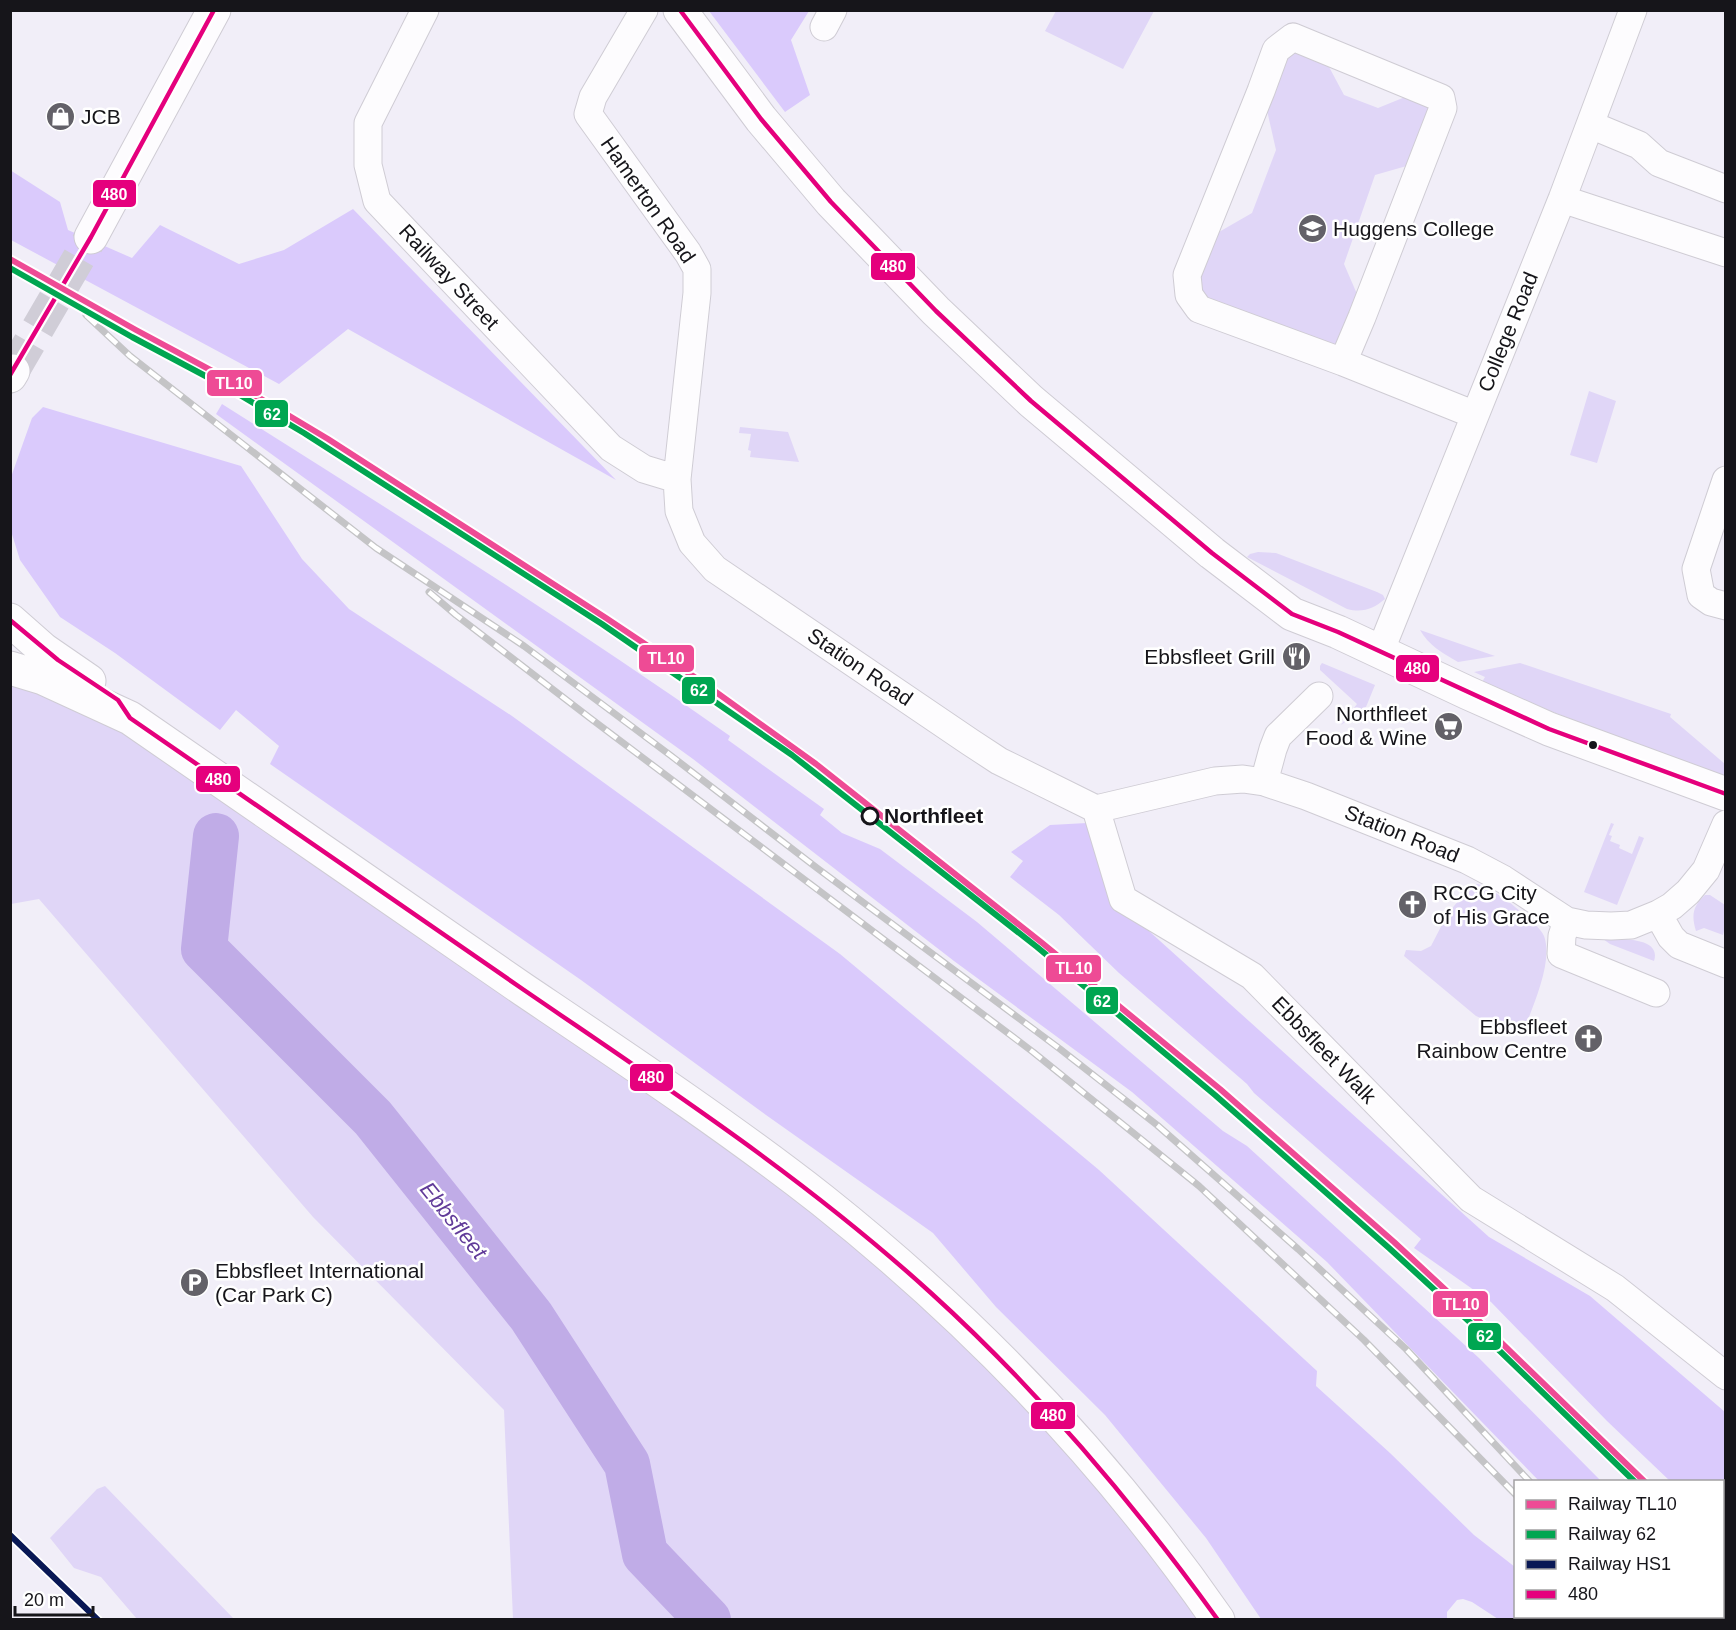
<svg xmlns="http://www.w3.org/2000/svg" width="1736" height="1630" viewBox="0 0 1736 1630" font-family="Helvetica,sans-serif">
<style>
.green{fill:#e0d6f7}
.forest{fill:#dacafc}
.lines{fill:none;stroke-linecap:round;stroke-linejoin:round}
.river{stroke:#c0ace7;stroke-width:46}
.primary-tunnel{stroke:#d0cdd7;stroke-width:33;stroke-dasharray:33 16;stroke-linecap:butt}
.minor-casing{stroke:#cfccd4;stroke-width:29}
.secondary-casing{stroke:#cfccd4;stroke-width:35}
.primary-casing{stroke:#cfccd4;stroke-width:35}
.minor{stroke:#fdfcfe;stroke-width:27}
.secondary{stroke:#fdfcfe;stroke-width:33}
.primary{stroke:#fdfcfe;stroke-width:33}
.rail-casing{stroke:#c4c4c6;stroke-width:7}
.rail{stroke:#fff;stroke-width:4.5;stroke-dasharray:14;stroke-linecap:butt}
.bus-1-casing{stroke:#fff;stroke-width:9}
.bus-1{stroke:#e5007d;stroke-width:4.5}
.rail-1-casing{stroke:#fff;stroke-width:10}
.rail-2-casing{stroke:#fff;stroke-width:10}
.rail-3-casing{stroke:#fff;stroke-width:10}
.rail-1{stroke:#ee4b95;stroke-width:6}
.rail-2{stroke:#00a651;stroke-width:6}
.rail-3{stroke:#091855;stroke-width:6}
.bus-dot{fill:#16151a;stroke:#fff;stroke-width:2}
.stop-dot{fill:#fff;stroke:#16151a;stroke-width:3}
.labels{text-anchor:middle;stroke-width:5;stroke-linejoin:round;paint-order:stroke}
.poi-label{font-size:21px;fill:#16151a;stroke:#fff;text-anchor:start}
.street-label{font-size:21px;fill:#16151a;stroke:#fff}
.stop-label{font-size:21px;font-weight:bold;fill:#16151a;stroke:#fff;text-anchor:start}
.water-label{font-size:22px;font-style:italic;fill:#613b99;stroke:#fff}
.line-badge{stroke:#fff;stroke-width:2}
.badge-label{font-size:16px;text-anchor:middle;font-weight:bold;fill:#fff}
</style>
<rect width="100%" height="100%" fill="#f1eef8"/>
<path class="green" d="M1056 11V10L1154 11 1123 69 1045 31Z
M1301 49 1328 65 1344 95 1378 108 1415 93 1426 99 1431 117 1410 165 1375 175 1344 264 1357 294 1337 347 1206 305 1197 289 1212 236 1252 213 1276 150 1266 106 1282 59Z
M1589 391 1616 401 1597 463 1570 455Z
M740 427 788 432 799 462 750 457 751 451 748 450 751 434 739 433Z
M1258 552 1276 553 1377 592 1383 595 1385 599C1373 609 1363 613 1347 609L1247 557 1250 554Z
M1420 630 1495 656 1458 662C1443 653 1429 646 1420 630Z
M1322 663 1375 685 1366 707 1341 725 1357 704 1320 670V666Z
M1520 663 1671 714 1670 717 1725 764V778L1553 712 1482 682 1485 677 1474 672Z
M10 680 90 707 716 1139 821 1218 877 1264 1025 1404 1120 1510 1202 1619H513L504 1410 313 1217 39 899 11 904Z
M1611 823 1614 824 1609 835 1612 836 1610 841 1620 845 1619 848 1632 854 1639 836 1644 838 1617 905 1584 892Z
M1478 884C1493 890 1509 901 1521 912 1528 919 1540 927 1544 936 1554 963 1531 1009 1522 1036L1476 1016 1404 956 1406 950 1421 951 1431 946 1448 913 1472 885Z
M1705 895H1710L1725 905V927L1723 935 1704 928 1696 931C1691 915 1693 906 1705 895Z
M1603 939C1618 939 1662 936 1654 961L1610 944Z
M105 1486 234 1619H137L101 1577 74 1568 50 1538 97 1489Z"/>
<path class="forest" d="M709 11H809L791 40 810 95 785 112Z
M10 170 60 202 68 230 132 258 160 225 239 264 284 250 353 209 616 480 348 329 279 384 11 240Z
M222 404C393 512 565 620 730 736L728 740 824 809 820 815 842 833 880 849 977 922 1223 1131 1247 1146 1479 1358 1601 1481H1539L1327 1262 1132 1092 954 961 693 759 216 414Z
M43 407 241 466 302 559 349 609 512 716 840 954 1099 1170 1317 1371 1316 1386 1390 1453 1474 1535 1515 1567 1516 1616 1567 1617 1570 1619H1498L1472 1602 1463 1599 1457 1600 1447 1612V1619H1261L1206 1538 1105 1415 996 1307 933 1233 766 1115 581 980 270 764 279 746 236 710 220 730 115 653 60 617 20 560 11 531V477L32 418Z
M1087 823 1110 896 1489 1237 1590 1296 1725 1412V1535L1723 1532 1722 1482 1670 1481 1607 1421 1491 1302 1414 1248 1421 1239 1254 1093 1247 1084 1119 973 1059 915 1010 877 1023 861 1011 852 1050 825Z
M1723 1607 1725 1610V1619H1671L1668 1617 1722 1616Z"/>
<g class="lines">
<path class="river" d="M216 836 204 949 373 1118 531 1316 627 1464 645 1554 708 1620"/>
<path class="primary-tunnel" d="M13 371 91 237"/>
<defs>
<path id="minor" d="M425 10 368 123V165L377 201 611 448 644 469 677 479
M644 10 593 97 588 114 688 253 697 269V293L677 479 679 511 692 543 715 569 970 742 999 761 1096 809
M824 27 833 10
M1591 125 1639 145 1659 163 1726 189
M1562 199 1726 253
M1343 362 1362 317 1443 108 1441 98 1293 37 1276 50 1261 91 1187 275 1189 295 1199 309 1343 362 1475 415
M1726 480 1696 569 1701 595 1711 602 1726 606
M1380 652 1562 199 1633 10
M1319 696 1278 736 1273 749 1264 782 1306 796 1467 860 1503 879 1567 921 1586 925 1611 926 1631 925 1658 914 1672 906 1688 892 1706 870 1726 824
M1264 782 1243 779 1215 781 1096 809 1123 899 1252 976 1471 1199 1615 1288 1726 1376
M1658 914 1671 937 1679 945 1726 964
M1567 921 1562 936 1561 954 1656 993"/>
<path id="secondary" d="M680 10 761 119 831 202 936 311 1031 401 1212 553 1292 614 1338 632 1468 693 1549 729 1726 794"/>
<path id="primary" d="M91 237 214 10
M10 376 13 371
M10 620 44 650 89 681
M10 668 43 678 130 718C261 809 393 899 524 990 625 1058 726 1125 822 1200 973 1320 1108 1461 1218 1620"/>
</defs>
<use href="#minor" class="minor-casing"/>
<use href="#secondary" class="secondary-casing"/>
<use href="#primary" class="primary-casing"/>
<use href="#minor" class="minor"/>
<use href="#secondary" class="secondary"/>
<use href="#primary" class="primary"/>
<defs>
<path id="rail" d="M86 315 130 356 376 548 524 646 670 755 817 868 1060 1049 1157 1125 1298 1249 1406 1349 1530 1482
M429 592 456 615 590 718 1033 1052 1199 1186 1364 1340 1516 1495
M1623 1616 1626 1620
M1651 1616 1654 1620"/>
</defs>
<use href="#rail" class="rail-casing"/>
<use href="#rail" class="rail"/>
<defs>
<path id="bus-1" d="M680 10 761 119 831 202 936 311 1031 401 1212 553 1292 614 1338 632 1549 729 1726 794
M10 375 91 237 214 10
M10 620 58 660 118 700 130 718C261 809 392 900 524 990 664 1086 805 1178 931 1293 1039 1391 1132 1501 1218 1620"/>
</defs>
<use href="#bus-1" class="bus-1-casing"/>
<use href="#bus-1" class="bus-1"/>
<defs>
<path id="rail-1" d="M10 259 136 330 231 381 328 439 606 618 702 682 816 764 1041 942 1220 1089 1394 1242 1479 1321 1645 1482"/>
<path id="rail-2" d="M10 268 132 337 228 388 304 433 602 624 792 755 1037 947 1215 1095 1389 1248 1474 1326 1635 1482"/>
<path id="rail-3" d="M10 1535 98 1620"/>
</defs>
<use href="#rail-1" class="rail-1-casing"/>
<use href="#rail-2" class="rail-2-casing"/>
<use href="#rail-3" class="rail-3-casing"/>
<use href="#rail-1" class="rail-1"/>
<use href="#rail-2" class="rail-2"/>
<use href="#rail-3" class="rail-3"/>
</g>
<defs>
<symbol id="shop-disc" viewBox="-11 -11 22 22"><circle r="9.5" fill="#636168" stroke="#fff"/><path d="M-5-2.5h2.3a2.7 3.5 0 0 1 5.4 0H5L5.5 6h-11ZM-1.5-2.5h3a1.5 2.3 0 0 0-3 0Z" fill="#fff"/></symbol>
<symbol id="school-disc" viewBox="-11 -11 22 22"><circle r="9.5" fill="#636168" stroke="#fff"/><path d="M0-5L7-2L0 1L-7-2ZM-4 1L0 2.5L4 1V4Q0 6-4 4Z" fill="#fff"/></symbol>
<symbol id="restaurant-disc" viewBox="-11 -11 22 22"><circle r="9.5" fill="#636168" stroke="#fff"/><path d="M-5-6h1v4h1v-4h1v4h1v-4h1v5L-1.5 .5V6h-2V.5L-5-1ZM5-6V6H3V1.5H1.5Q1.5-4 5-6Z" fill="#fff"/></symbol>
<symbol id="supermarket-disc" viewBox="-11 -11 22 22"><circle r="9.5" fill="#636168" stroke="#fff"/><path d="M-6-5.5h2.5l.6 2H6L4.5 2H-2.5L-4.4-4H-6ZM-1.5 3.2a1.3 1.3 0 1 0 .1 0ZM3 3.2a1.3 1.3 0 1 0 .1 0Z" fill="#fff"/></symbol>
<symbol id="church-disc" viewBox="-11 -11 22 22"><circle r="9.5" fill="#636168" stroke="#fff"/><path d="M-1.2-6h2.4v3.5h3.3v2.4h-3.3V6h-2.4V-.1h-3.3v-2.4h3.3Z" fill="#fff"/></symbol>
<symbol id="parking-disc" viewBox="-11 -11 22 22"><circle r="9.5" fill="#636168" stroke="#fff"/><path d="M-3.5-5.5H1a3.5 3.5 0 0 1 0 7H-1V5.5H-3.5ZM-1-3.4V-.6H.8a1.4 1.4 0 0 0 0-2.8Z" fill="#fff"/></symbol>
</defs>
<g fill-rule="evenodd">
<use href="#shop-disc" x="44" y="100" width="33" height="33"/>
<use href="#school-disc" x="1296" y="212" width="33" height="33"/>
<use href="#restaurant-disc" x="1280" y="640" width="33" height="33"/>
<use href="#supermarket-disc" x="1432" y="710" width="33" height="33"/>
<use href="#church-disc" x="1396" y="888" width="33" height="33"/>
<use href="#church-disc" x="1572" y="1022" width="33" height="33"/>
<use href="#parking-disc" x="178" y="1266" width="33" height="33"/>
</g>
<circle class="bus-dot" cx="1593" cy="745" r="5"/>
<circle class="stop-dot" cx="870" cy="816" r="8"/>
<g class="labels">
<g class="poi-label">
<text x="81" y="124">JCB</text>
<text x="1333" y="236">Huggens College</text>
<text x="1275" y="664" text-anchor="end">Ebbsfleet Grill</text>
<text x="1427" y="721" text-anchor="end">Northfleet<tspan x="1427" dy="24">Food &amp; Wine</tspan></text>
<text x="1433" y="900">RCCG City<tspan x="1433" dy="24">of His Grace</tspan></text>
<text x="1567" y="1034" text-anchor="end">Ebbsfleet<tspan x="1567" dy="24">Rainbow Centre</tspan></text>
<text x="215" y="1278">Ebbsfleet International<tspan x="215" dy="24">(Car Park C)</tspan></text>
</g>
<g class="street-label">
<text transform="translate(648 200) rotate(55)" y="7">Hamerton Road</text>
<text transform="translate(449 277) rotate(47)" y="7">Railway Street</text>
<text transform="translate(1508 332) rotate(-68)" y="7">College Road</text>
<text transform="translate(860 667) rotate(34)" y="7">Station Road</text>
<text transform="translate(1402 834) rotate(22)" y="7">Station Road</text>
<text transform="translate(1324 1050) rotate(46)" y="7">Ebbsfleet Walk</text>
</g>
<g class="stop-label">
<text x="884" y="823">Northfleet</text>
</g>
<g class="water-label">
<text transform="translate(454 1220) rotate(51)" y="8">Ebbsfleet</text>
</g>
</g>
<g class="line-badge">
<rect x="92" y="179" width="45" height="29" rx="6" fill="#e5007d"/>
<rect x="870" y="252" width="46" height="29" rx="6" fill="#e5007d"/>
<rect x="206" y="369" width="57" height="28" rx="6" fill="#ee4b95"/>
<rect x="254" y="399" width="35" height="29" rx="6" fill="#00a651"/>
<rect x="638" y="644" width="57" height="29" rx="6" fill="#ee4b95"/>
<rect x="1395" y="654" width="45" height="29" rx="6" fill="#e5007d"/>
<rect x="681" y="676" width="35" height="29" rx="6" fill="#00a651"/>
<rect x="195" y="765" width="46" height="28" rx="6" fill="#e5007d"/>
<rect x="1045" y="954" width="57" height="29" rx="6" fill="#ee4b95"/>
<rect x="1085" y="986" width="34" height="29" rx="6" fill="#00a651"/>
<rect x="629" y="1063" width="45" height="29" rx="6" fill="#e5007d"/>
<rect x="1432" y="1290" width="57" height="28" rx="6" fill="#ee4b95"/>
<rect x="1467" y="1322" width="35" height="29" rx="6" fill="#00a651"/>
<rect x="1030" y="1401" width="46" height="29" rx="6" fill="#e5007d"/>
</g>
<g class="badge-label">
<text x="114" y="200">480</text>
<text x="893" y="272">480</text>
<text x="234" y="389">TL10</text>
<text x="272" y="420">62</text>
<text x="666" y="664">TL10</text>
<text x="1417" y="674">480</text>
<text x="699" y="696">62</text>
<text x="218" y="785">480</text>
<text x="1074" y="974">TL10</text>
<text x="1102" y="1007">62</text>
<text x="651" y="1083">480</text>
<text x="1461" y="1310">TL10</text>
<text x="1485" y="1342">62</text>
<text x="1053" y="1421">480</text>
</g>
<rect width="1736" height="1630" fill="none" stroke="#16151a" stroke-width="24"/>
<rect x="1514" y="1480" width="210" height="138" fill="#ffffff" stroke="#a2a1a3" stroke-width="1.5"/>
<rect x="1526" y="1500" width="30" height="9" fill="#ee4b95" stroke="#a2a1a3" stroke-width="1.5"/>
<text x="1568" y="1510" font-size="18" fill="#16151a">Railway TL10</text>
<rect x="1526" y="1530" width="30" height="9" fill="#00a651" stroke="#a2a1a3" stroke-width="1.5"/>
<text x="1568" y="1540" font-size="18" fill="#16151a">Railway 62</text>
<rect x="1526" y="1560" width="30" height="9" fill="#091855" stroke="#a2a1a3" stroke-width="1.5"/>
<text x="1568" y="1570" font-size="18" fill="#16151a">Railway HS1</text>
<rect x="1526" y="1590" width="30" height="9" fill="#e5007d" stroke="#a2a1a3" stroke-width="1.5"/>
<text x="1568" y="1600" font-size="18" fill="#16151a">480</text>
<path d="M15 1606v9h78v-9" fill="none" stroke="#16151a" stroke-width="3"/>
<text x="24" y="1606" font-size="18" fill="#16151a" stroke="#ffffff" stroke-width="4.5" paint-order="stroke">20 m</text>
</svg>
